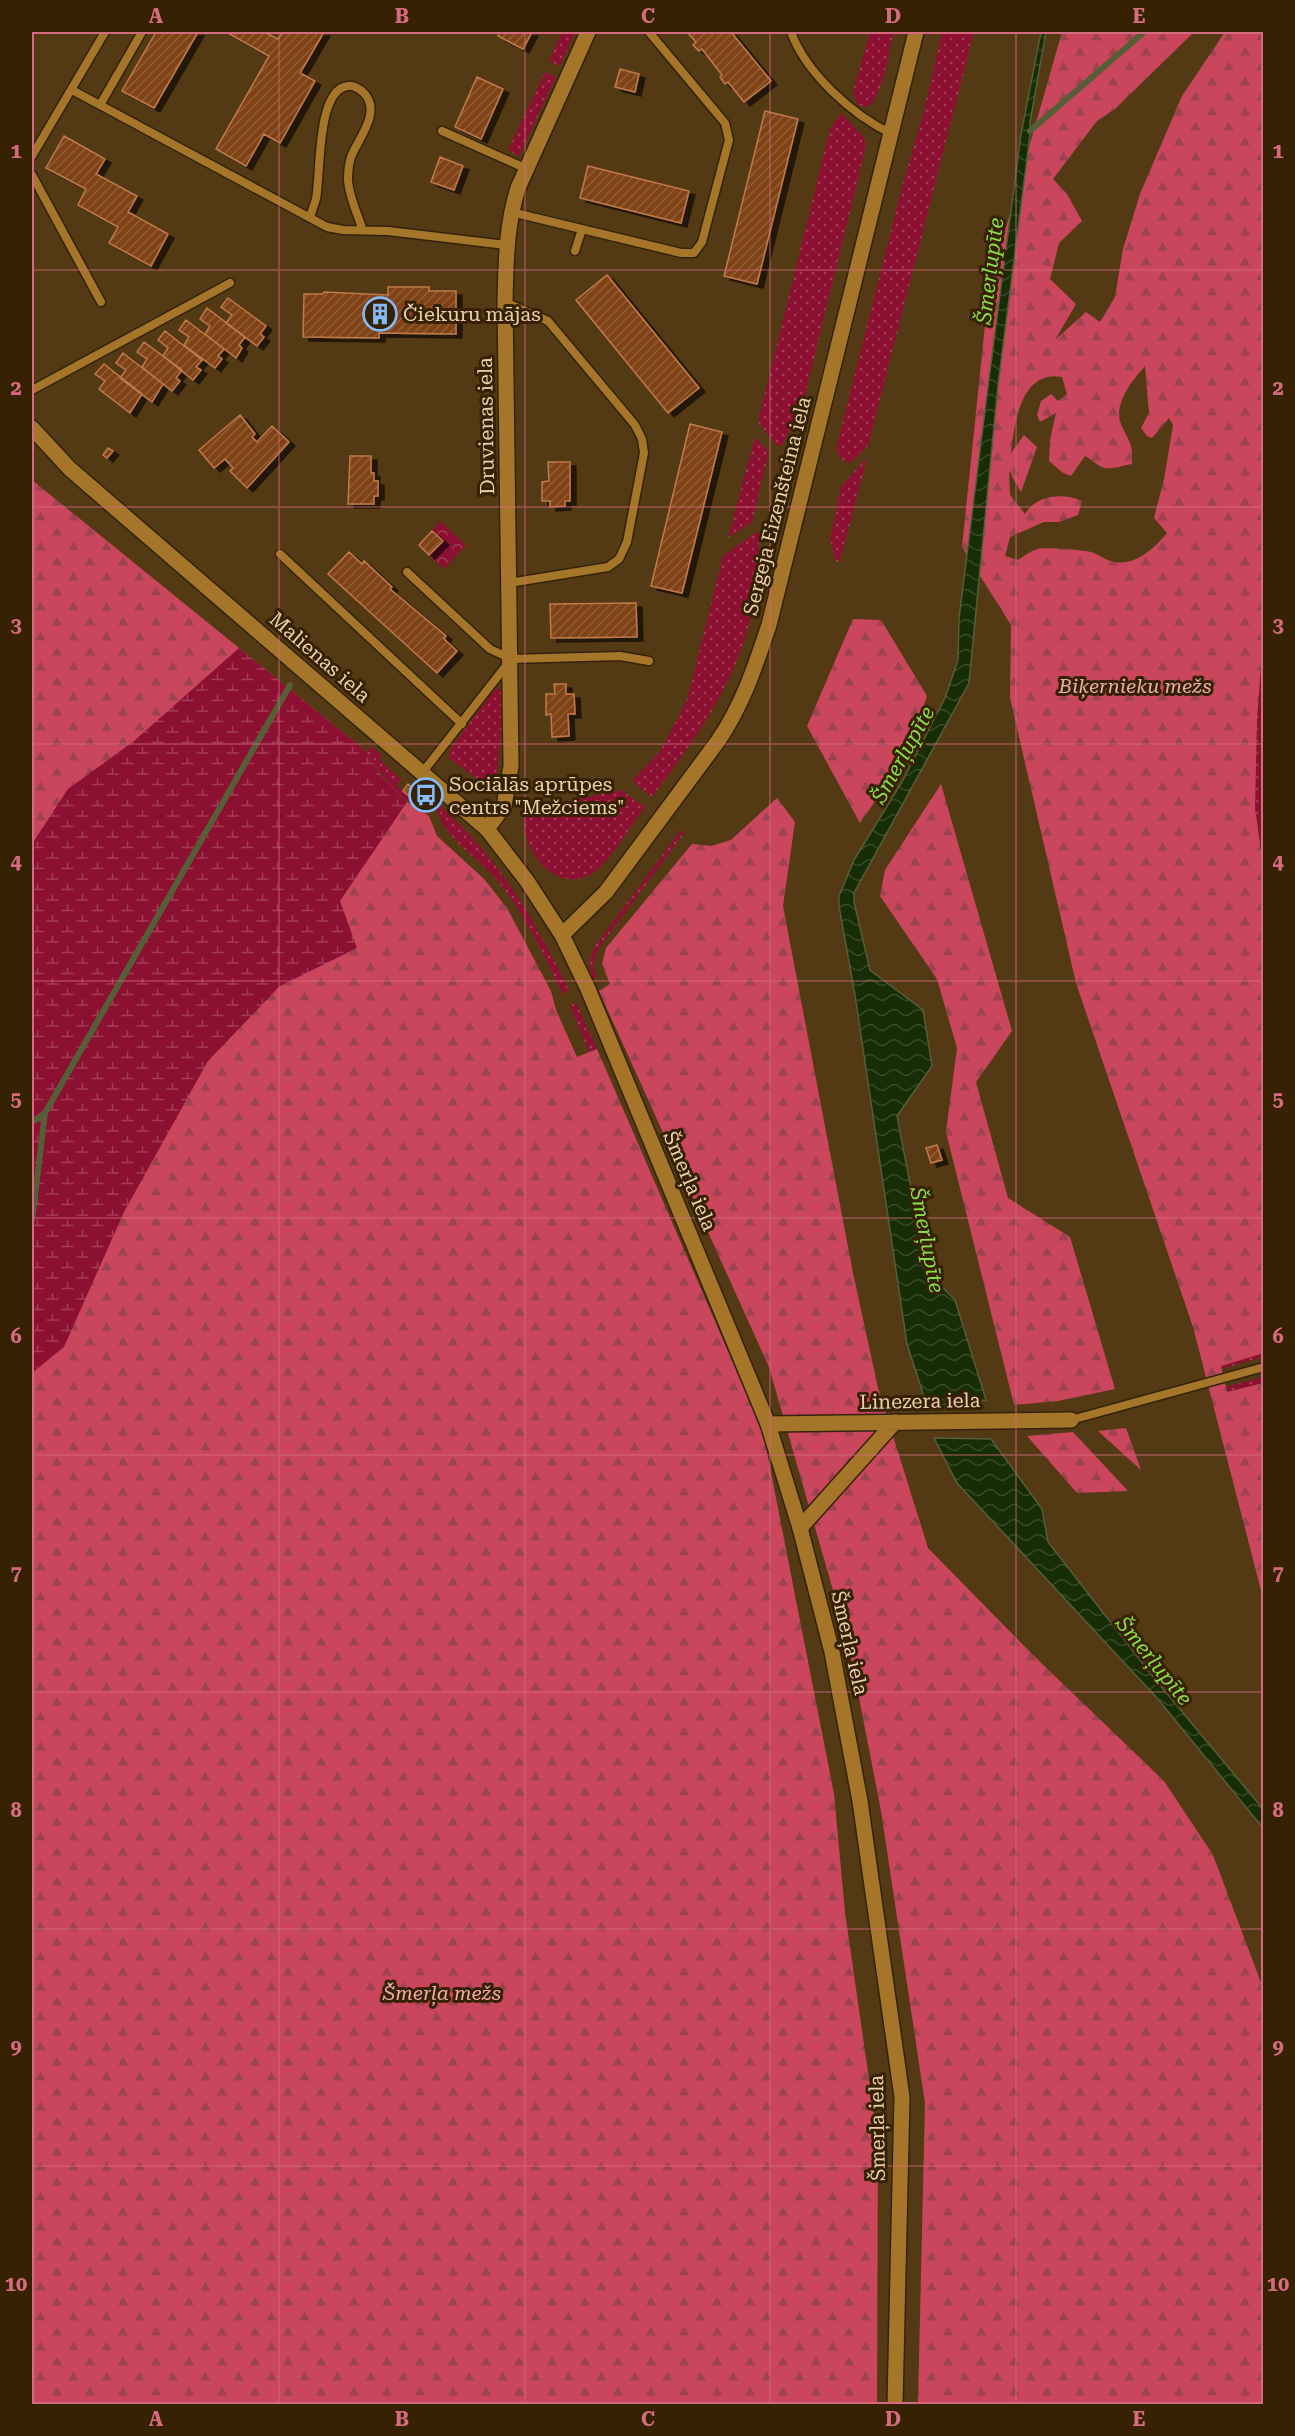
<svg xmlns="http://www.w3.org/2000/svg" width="1295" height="2436" viewBox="0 0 1295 2436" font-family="'Roboto Serif',serif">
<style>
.grass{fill:url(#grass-dots)}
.forest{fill:url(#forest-firs);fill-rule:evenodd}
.wetland{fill:url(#wetland-marsh)}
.park{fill:url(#park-crowns)}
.water{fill:url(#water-waves);stroke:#565e38;stroke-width:1.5}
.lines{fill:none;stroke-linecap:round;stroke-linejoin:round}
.stream{stroke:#565e38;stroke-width:6}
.building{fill:url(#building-hatch);stroke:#c07a4b;stroke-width:1.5;filter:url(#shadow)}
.service-casing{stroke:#33230c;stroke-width:11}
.minor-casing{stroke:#33230c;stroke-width:18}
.tertiary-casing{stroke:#33230c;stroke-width:18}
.service{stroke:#a5752a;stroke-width:8}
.minor{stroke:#a5752a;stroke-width:15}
.tertiary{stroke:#a5752a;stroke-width:15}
.grid{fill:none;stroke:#d46b80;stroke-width:1.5;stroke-opacity:0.55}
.labels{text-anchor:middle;stroke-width:6;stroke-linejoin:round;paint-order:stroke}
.poi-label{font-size:20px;fill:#ead0ae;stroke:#362203;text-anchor:start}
.street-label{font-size:20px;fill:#ead0ae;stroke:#362203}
.park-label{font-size:20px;font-style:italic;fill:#efacb1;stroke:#362203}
.water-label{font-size:21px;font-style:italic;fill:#8bdd47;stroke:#362203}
.neatline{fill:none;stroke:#d46b80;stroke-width:2}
.grid-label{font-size:20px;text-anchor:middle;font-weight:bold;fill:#d46b80}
</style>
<defs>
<pattern id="grass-dots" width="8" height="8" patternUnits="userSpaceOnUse" patternTransform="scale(1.5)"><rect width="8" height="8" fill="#8c1031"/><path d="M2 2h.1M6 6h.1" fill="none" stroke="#a23d55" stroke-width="1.8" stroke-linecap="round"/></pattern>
<pattern id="forest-firs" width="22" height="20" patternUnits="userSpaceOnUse" patternTransform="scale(1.5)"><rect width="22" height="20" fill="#ca465d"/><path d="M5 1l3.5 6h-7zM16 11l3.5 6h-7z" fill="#9c434f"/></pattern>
<pattern id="wetland-marsh" width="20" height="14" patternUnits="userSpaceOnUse" patternTransform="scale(1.5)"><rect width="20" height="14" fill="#8c1031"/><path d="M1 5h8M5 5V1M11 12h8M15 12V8" fill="none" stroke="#a23d55"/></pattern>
<pattern id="park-crowns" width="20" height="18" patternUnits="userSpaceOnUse" patternTransform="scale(1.5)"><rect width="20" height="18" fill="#8c1031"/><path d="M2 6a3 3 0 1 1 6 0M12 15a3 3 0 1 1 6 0" fill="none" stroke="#a23d55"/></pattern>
<pattern id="water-waves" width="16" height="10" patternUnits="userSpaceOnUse" patternTransform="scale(1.5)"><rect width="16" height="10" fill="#172d06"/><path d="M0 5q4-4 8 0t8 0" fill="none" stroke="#394a28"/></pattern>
<pattern id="building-hatch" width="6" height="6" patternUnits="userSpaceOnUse" patternTransform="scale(1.5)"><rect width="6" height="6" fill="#7f4315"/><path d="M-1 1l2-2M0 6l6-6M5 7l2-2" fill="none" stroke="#915d34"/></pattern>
<filter id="shadow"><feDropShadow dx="6" dy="4" stdDeviation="0" flood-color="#0009"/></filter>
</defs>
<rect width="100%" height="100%" fill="#543a14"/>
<path class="grass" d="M562 32H575L560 66 549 61Z
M870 32H894C889 50 883 96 868 107L858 105 853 92Z
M942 32H974L868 446 850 463 840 458 836 449 902 187 924 111Z
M545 72 556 77 519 156 508 150Z
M841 113 865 139 866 146 802 407 781 447 776 445 758 422 830 129Z
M755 437 769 452 752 522 728 538Z
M867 458 840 561 836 562 830 539 841 486Z
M760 532C757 559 757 588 751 614 737 684 693 742 652 797L632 781 661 750 687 700 723 556 755 533Z
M1263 625 1264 872 1255 808 1257 720Z
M503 688 505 694 497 773 491 782 483 783 449 758V751L494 690Z
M371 746 381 755 380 760 401 779 396 785 417 804 423 798 427 802 429 816C400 797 385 782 367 752Z
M621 790 645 807C633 823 611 859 597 870 559 901 515 849 526 808L545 806Z
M439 805C498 856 535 921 569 990L563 994C543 955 524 911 495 878 474 854 447 841 436 809Z
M681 830 684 833 598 949 593 967 597 977 593 979C588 966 589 959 595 946Z
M576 1003 597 1049 589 1052 570 1006Z
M1263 1353V1357L1221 1369 1220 1365Z
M1263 1377V1383L1227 1392 1226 1387Z"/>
<path class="forest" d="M1062 32H1194L1115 109 1097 121 1053 179 1067 194 1082 221 1059 243 1050 279 1076 304 1055 340 1086 312 1100 322 1115 297 1123 249 1140 194 1182 96 1225 32H1263L1264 625 1257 720 1255 808 1264 872V1353L1221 1366 1227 1392 1263 1383V1598L1193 1327 1076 983 1010 698 1011 625 962 547 989 287ZM1145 366 1149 413 1141 428 1147 436 1152 438 1169 418 1173 425 1164 479 1154 518 1167 533C1154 549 1133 568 1111 561 1105 560 1100 555 1094 553 1086 550 1047 547 1038 549 1031 550 1023 557 1018 560L1005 556 1010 537 1044 522H1059L1078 515 1082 501C1063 492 1036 495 1025 514L1010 495 1009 471 1021 492 1037 447 1024 435 1011 453C1014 424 1021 369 1062 377L1067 394 1058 401 1051 394 1041 401 1037 415 1040 422 1056 413 1050 440 1049 461 1063 473 1071 476 1085 456C1092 459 1096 465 1102 467 1110 471 1123 465 1132 464 1133 441 1129 443 1121 424 1113 404 1132 381 1145 366Z
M32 480 367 752 381 776 407 802 429 816 437 836 484 879 507 908 551 991 556 1010 577 1057 597 1049 763 1432 834 1794 845 1912 878 2142 877 2404H32Z
M853 619 881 620 927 696 908 753 860 823 807 726Z
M941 784 1012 1031 976 1082 1008 1198 1070 1237 1115 1389 1058 1401 1014 1405 946 1132 957 1048 937 979 880 896 885 870Z
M777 798 795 822 783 906 853 1273 878 1388 928 1548 1035 1657 1164 1781 1213 1855 1263 1988V2404H918L925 2103 881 1811 849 1646 769 1367 599 991 610 984 602 964 606 948 692 844 711 846 731 840Z
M1126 1428 1141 1470 1098 1431Z
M1073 1432 1128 1491 1077 1493 1027 1436Z"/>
<path class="wetland" d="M239 648 367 752 381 776 407 802 340 901 357 948 280 986 208 1061 124 1212 64 1347 32 1373V844L68 789 134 741Z"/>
<path class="park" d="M440 521 466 545 444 569 429 555 442 541 432 531Z"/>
<path class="water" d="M1041 32H1046L1030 122V135L998 385 969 683 854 893V902L870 970 923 1010 932 1066 897 1116 927 1272 955 1300 986 1400 927 1406 907 1344 855 995 839 906V896L854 860 902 782 945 698 958 660 959 618 989 379 1021 134Z
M934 1438 991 1439 1042 1509 1048 1542 1154 1678 1263 1809V1828L1157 1698 957 1483Z"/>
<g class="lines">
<path class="stream" d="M1030 131 1144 32
M32 1122 45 1113 290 685
M32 1220 45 1113"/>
</g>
<path class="building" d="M156 32H198L154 108 122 91Z
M226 32H264L278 39 283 32H324L300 73 315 81 280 143 264 134 246 166 216 149 269 56Z
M500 32H532L523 49 498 36Z
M687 32H731L771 81 744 102 728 82 725 84 720 77 722 75 702 49 699 51 693 45 696 42Z
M620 69 639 74 635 92 615 87Z
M477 77 503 89 481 139 455 127Z
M765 111 798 119 757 284 724 276Z
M64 136 105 159 96 174 137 196 128 212 168 234 151 266 109 243 118 227 78 205 86 189 46 168Z
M440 157 463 166 454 190 431 182Z
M588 166 689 191 681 223 580 198Z
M607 275 699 388 668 413 576 300Z
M388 287H429V291H456V334L379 333V338L303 337 304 294H323L324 292 388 295Z
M228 298 266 326 260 334 264 337 257 346 226 323 232 315 221 307Z
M207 308 245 337 239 345 242 348 236 358 205 334 210 326 200 319Z
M186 320 224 349 218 356 222 359 215 368 184 345 189 337 179 330Z
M165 331 202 360 196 367 201 370 193 380 163 356 168 348 158 340Z
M144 342 182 370 176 378 180 381 172 391 142 367 147 359 137 352Z
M123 353 163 384 152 402 120 378 126 370 116 363Z
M104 364 142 394 130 413 99 389 105 381 95 374Z
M240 415 255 434 252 437 257 442 272 426 289 442 247 488 230 471 233 468 225 459 214 468 199 450Z
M690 424 722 432 682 593 651 586Z
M108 448 113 451 107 458 103 455Z
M350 456H371V473H374V481H378V496H374V504H348Z
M548 462H570V501H565V506L550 507V501H542V482L549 481Z
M432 531 443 541 429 555 419 545Z
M349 552 362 564 364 561 392 587 390 589 446 636 444 639 457 651 437 673 328 574Z
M636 603 637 637 551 638 550 604Z
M554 684H566V694H574L575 714H568L569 736 552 737 551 714 546 715V694H555Z
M408 784 421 795 415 801 403 791Z
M937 1145 942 1160 931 1163 926 1148Z"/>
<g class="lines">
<defs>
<path id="service" d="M791 32C806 73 852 115 892 134
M72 90 100 105 142 32
M100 105 327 227 343 230 388 231 506 245
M442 131 527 169
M32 156 105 32
M32 175 101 302
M511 212 681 253H694L702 242 729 140 725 123 649 32
M310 217C312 211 314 205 316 199 321 175 316 89 348 86 353 85 360 89 364 93 382 112 358 139 351 157 349 163 348 173 348 180 349 196 357 213 362 228
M575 251 582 229
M505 302 548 321 635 425 642 439 644 453 627 542 619 559 608 567 509 583
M32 390 230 283
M280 554 462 724
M407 572 490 649 511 659 620 656 649 661
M422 773 509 662
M1071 1420 1264 1367"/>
<path id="minor" d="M487 829 504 806 511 766 505 302C506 263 506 226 518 188L588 32
M768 1424 1071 1420
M800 1528 895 1422"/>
<path id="tertiary" d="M32 428 70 469 487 829 527 881 562 935 588 989 768 1424 800 1528 832 1652 860 1801 902 2097 895 2404
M562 935 606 892 718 741C743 704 755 667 769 625L916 32"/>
</defs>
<use href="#service" class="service-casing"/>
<use href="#minor" class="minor-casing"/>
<use href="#tertiary" class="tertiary-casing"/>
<use href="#service" class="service"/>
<use href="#minor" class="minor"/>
<use href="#tertiary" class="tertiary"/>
</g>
<path class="grid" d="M279 32V2404M525 32V2404M770 32V2404M1016 32V2404M32 270H1264M32 507H1264M32 744H1264M32 981H1264M32 1218H1264M32 1455H1264M32 1692H1264M32 1929H1264M32 2166H1264"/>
<defs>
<symbol id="building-ring" viewBox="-11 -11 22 22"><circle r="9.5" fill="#362203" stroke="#86bbfb" stroke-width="1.5"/><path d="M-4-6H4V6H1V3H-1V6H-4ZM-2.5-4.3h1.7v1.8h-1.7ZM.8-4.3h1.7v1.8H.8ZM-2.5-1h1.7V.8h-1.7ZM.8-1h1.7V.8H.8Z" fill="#86bbfb"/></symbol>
<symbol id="bus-ring" viewBox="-11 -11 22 22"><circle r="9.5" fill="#362203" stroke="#86bbfb" stroke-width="1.5"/><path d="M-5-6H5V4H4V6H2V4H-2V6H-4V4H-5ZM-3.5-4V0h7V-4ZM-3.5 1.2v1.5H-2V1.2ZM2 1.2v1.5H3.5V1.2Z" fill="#86bbfb"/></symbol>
</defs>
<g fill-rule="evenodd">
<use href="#building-ring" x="361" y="295" width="38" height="38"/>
<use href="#bus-ring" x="407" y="776" width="38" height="38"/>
</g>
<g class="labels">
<g class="poi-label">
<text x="403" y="321">Čiekuru mājas</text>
<text x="449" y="791">Sociālās aprūpes<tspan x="449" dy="23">centrs "Mežciems"</tspan></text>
</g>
<g class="street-label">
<text transform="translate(486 426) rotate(-91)" y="7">Druvienas iela</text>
<text transform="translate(777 506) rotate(-76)" y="7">Sergeja Eizenšteina iela</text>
<text transform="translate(320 657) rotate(41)" y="7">Malienas iela</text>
<text transform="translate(690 1181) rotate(67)" y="7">Šmerļa iela</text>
<text transform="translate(920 1401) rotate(-1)" y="7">Linezera iela</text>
<text transform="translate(850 1643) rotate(77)" y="7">Šmerļa iela</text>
<text transform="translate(877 2128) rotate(-91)" y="7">Šmerļa iela</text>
</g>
<g class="park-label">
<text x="1135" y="693">Biķernieku mežs</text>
<text x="442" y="2000">Šmerļa mežs</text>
</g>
<g class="water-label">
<text transform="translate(990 271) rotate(-83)" y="7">Šmerļupīte</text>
<text transform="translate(903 755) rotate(-61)" y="7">Šmerļupīte</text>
<text transform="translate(927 1240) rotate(79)" y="7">Šmerļupīte</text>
<text transform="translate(1154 1661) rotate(51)" y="7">Šmerļupīte</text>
</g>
</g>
<rect width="1295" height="2436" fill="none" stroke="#362203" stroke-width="66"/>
<rect x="33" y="33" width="1229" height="2370" class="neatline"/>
<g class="grid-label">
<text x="156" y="23">A</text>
<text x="402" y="23">B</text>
<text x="648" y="23">C</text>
<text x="893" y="23">D</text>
<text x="1139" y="23">E</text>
<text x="16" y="158">1</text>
<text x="1278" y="158">1</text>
<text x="16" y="395">2</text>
<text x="1278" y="395">2</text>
<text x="16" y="632">3</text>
<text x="1278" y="632">3</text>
<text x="16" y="869">4</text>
<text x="1278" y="869">4</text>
<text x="16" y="1106">5</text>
<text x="1278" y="1106">5</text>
<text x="16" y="1343">6</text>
<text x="1278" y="1343">6</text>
<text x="16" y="1580">7</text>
<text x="1278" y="1580">7</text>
<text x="16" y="1817">8</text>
<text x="1278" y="1817">8</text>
<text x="16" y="2054">9</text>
<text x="1278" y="2054">9</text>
<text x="16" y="2291">10</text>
<text x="1278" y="2291">10</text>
<text x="156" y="2426">A</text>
<text x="402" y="2426">B</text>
<text x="648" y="2426">C</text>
<text x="893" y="2426">D</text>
<text x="1139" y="2426">E</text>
</g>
</svg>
